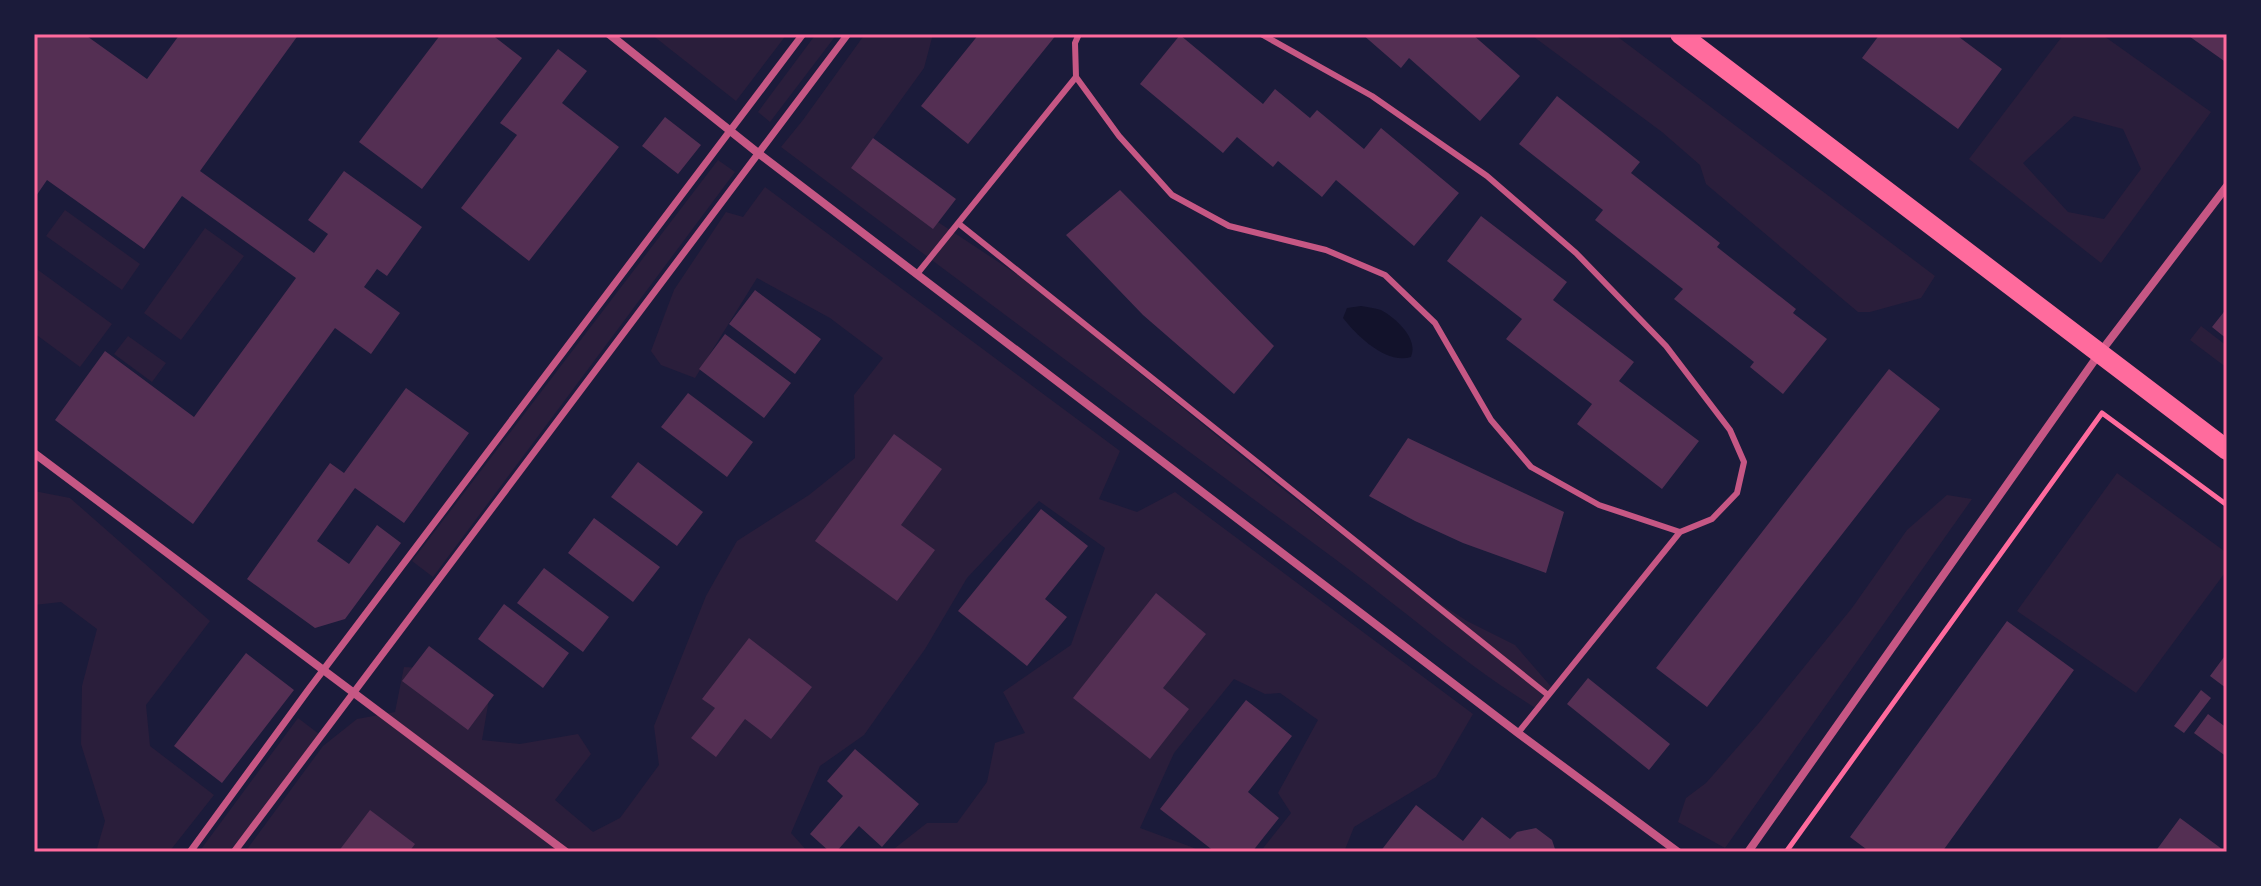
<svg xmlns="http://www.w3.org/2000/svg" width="2261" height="886" viewBox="0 0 2261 886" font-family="Arial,sans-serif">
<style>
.green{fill:#2a1e3b;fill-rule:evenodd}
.water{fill:#12122b}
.building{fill:#542f53}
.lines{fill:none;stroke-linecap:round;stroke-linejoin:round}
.path{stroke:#ff6b9d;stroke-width:5}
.service{stroke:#c65784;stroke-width:6}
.pedestrian{stroke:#c65784;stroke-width:7}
.minor{stroke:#c65784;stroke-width:8}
.primary{stroke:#ff6b9d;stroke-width:20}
.neatline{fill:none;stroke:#ff6b9d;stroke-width:3}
</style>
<rect width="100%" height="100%" fill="#1b1b3a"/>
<path class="green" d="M651 34H787L736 101Z
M816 34H837L770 122 758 112Z
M865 34H933L924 68 853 166 1050 296 1131 366 1280 487 1391 572 1467 621 1515 645 1554 690 1539 710C1466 666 1403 609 1335 559 1149 423 965 285 781 147L803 120Z
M1530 34H1614L1935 276 1921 298 1870 312H1858L1706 184 1700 165 1662 132Z
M2064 34H2101L2211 112 2101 263 1969 159ZM2074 116 2123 129 2141 169 2104 219 2068 212 2023 163Z
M718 160 735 172 433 577 412 561Z
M765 187 1120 451 1099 499 1137 512 1175 492 1473 714 1436 777 1354 827 1344 852H1260L1291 813 1278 793 1318 720 1280 693 1265 694 1234 679 1174 753 1140 828 1194 848 1198 852H890L927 823H957L987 782 995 743 1025 733 1003 692 1071 645 1105 548 1039 501 967 578 925 649 864 735 820 766 791 833 808 852H245L323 746 357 719 395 712 404 667 456 670 489 699 482 740 520 744 578 734 591 754 555 800 593 832 620 818 659 765 654 726 706 596 737 541 809 495 855 458 854 395 883 358 830 318 757 278 695 378 661 365 651 351 674 290 726 212 743 217Z
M65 210 140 264 122 290 46 236Z
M205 228 244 256 181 340 144 313Z
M34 267 112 324 80 367 34 333Z
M2201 326 2227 346V368L2190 340Z
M128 336 166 363 152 382 114 354Z
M2117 473 2227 553V570L2136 693 2017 611Z
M34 491 70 498 210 621 146 705 150 746 214 795 169 852H96L105 821 81 744 82 686 97 629 61 602 34 605Z
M1947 495 1972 499 1725 848 1678 822 1686 798 1706 783 1758 724 1852 608 1907 530Z
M298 718 319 734 231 852H199Z"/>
<path class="water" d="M1361 306C1367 307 1375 308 1381 310 1396 318 1419 339 1411 357 1387 365 1357 336 1343 318L1347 308Z"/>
<path class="building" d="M34 34H84L147 79 180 34H299L200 171 314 253 328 234 308 220 344 171 422 227 387 276 377 269 364 287 400 313 371 354 335 328 193 524 55 420 105 351 194 417 296 278 182 196 144 249 47 180 34 199Z
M441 34H491L522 58 422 189 359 142Z
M979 34H1057L968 144 921 106Z
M1362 34H1472L1520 76 1480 121 1409 58 1401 68Z
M1880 34H1955L2002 69 1958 129 1862 58Z
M2186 34H2227V63Z
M1180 35 1263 104 1275 89 1310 118 1317 110 1364 149 1381 128 1459 193 1414 246 1336 180 1322 197 1278 161 1273 167 1237 137 1223 153 1140 84Z
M558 49 587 71 562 103 619 147 529 261 461 208 517 135 500 123Z
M1557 96 1640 162 1631 173 1720 243 1717 247 1796 309 1793 313 1827 339 1783 394 1750 367 1754 362 1674 299 1683 289 1595 220 1603 210 1519 144Z
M665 117 701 145 678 174 642 146Z
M873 138 956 199 933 229 851 168Z
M1120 190 1274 346 1234 394 1143 315 1066 235Z
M1481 216 1567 282 1553 300 1634 362 1619 381 1699 441 1662 489 1577 424 1592 404 1506 339 1522 319 1447 261Z
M755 290 821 339 795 374 729 324Z
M2227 308V339L2212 327Z
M725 334 791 383 764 418 699 369Z
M1889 369 1940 409 1707 707 1656 668Z
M406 388 469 433 404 523 355 488 317 541 349 564 377 525 401 543 345 619 315 628 247 579 330 463 344 473Z
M688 393 753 442 727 477 661 427Z
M894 434 942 469 901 525 935 550 897 601 815 541Z
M1408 438 1564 512 1546 573 1463 543 1415 521 1369 496Z
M638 462 703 512 677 546 611 497Z
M1041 509 1088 546 1045 599 1067 617 1027 666 958 611Z
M594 518 660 567 633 602 568 553Z
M544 568 609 617 583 652 517 603Z
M1156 593 1206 634 1163 688 1189 709 1150 759 1073 698Z
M504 604 569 653 543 688 478 639Z
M2007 621 2074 670 1942 852H1870L1850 837Z
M749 638 812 687 771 739 745 719 716 757 691 738 715 708 702 699Z
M429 646 494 695 468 730 402 681Z
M246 653 294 690 222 783 174 746Z
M2227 653V686L2226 688 2210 676Z
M1588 678 1670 744 1649 770 1567 704Z
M2201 690 2211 698 2184 733 2174 726Z
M1246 700 1292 736 1248 792 1279 818 1252 852H1215L1160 809Z
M2208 714 2227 728V757L2194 733Z
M855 749 919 804 882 847 859 826 836 852H830L810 834 843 796 827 781Z
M1416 805 1463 841 1482 817 1510 839 1517 832 1536 828 1552 840 1556 852H1380Z
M370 810 415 844 409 852H338Z
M2180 818 2226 852H2155Z"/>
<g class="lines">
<path class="path" d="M1786 852 2102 413 2227 505"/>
<path class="service" d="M1261 34 1372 96 1487 176 1576 253 1666 346 1730 430 1744 462 1737 493 1712 519 1680 532 1518 733
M1076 77 1119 136 1172 195 1229 226 1326 250 1385 275 1435 323 1491 420 1531 467 1599 505 1680 532
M958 223 1548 695
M917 274 1076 77 1075 43 1079 34"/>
<path class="pedestrian" d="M190 852 309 689 803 34
M234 852 848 34"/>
<path class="minor" d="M609 34 758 153 1518 733 1678 852
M34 453 566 852
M1748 852 2099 354 2227 186"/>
<path class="primary" d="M1680 34 2227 450"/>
</g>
<rect width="2261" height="886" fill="none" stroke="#1b1b3a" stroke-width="72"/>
<rect x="36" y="36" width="2189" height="814" class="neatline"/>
</svg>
